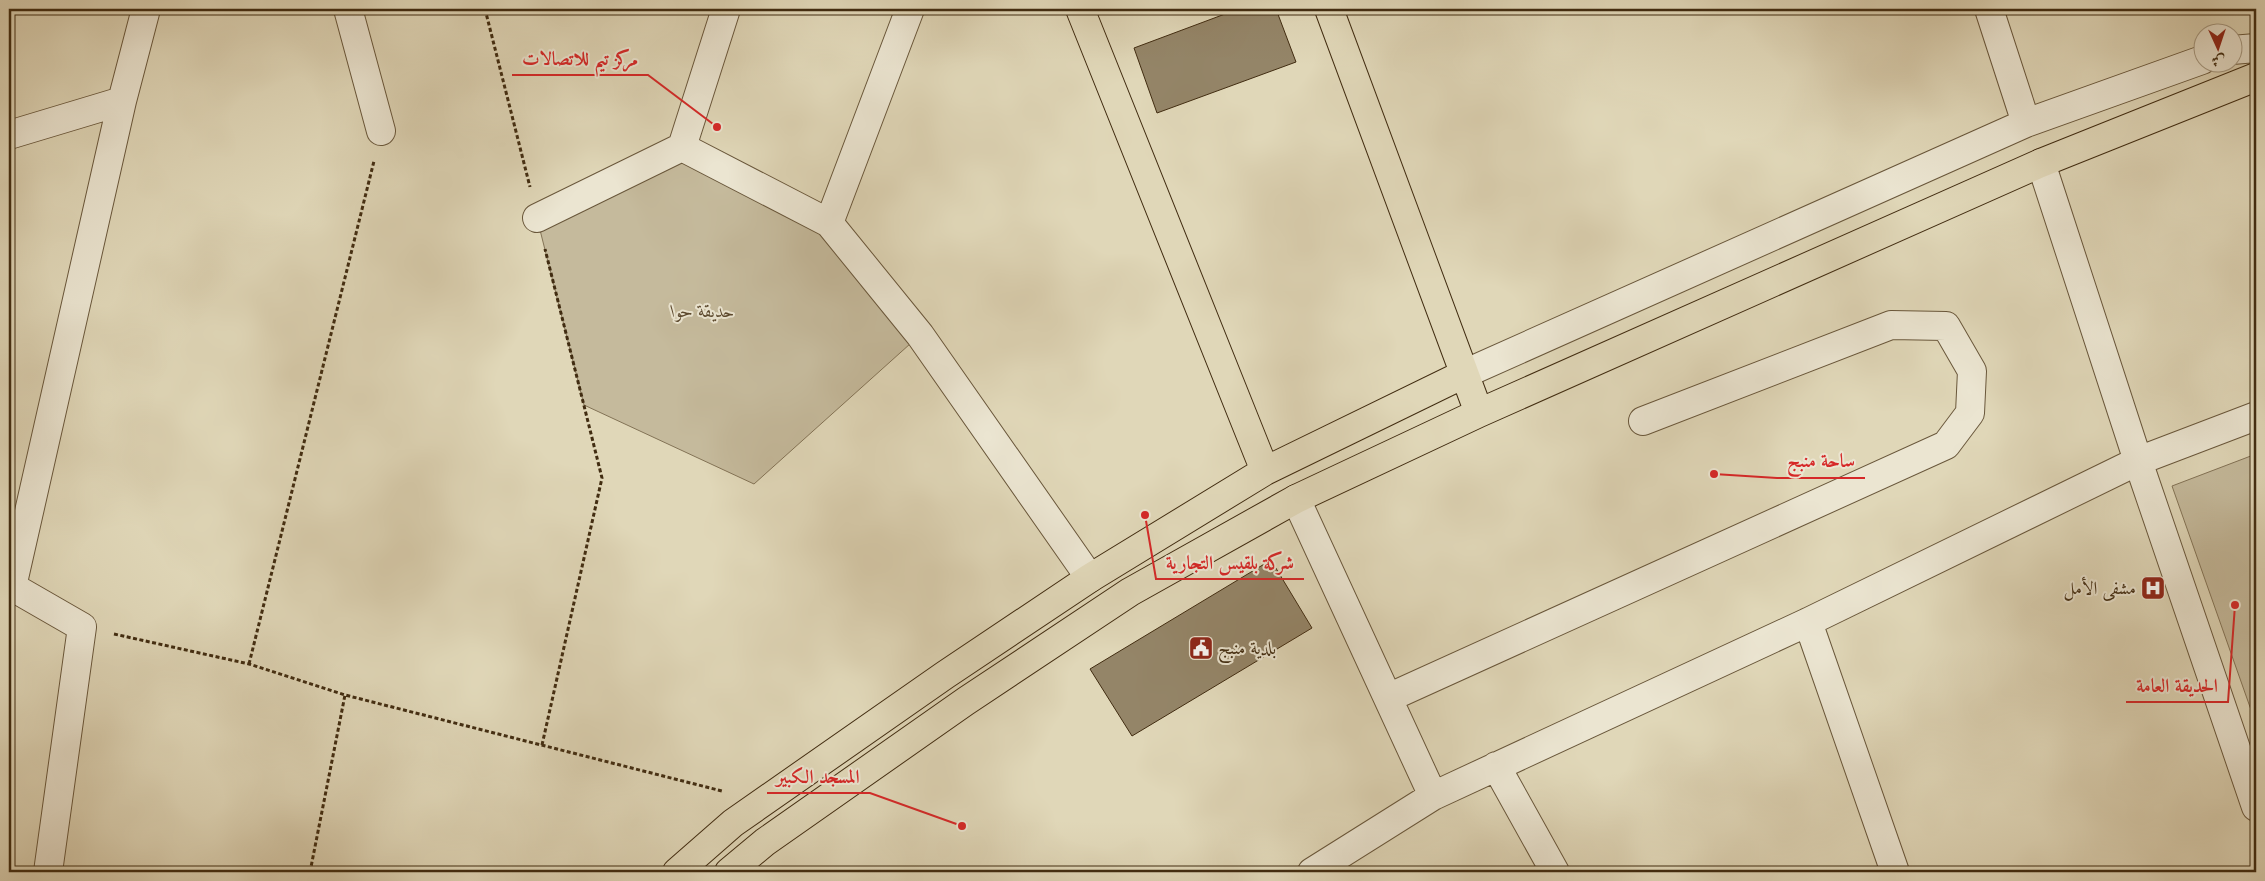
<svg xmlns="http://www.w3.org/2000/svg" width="2265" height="881" viewBox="0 0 2265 881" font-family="'Old Standard TT',Amiri,serif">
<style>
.green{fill:#c5ba9c;stroke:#837356}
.building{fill:#948568;stroke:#412c11}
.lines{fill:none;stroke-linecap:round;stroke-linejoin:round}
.minor-casing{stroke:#69573b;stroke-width:30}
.major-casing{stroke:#412c11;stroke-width:30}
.path{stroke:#412c11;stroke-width:3;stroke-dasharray:4 2.5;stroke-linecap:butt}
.minor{stroke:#ebe5d1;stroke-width:28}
.major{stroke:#e0d7b8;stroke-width:28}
.labels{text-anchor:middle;stroke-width:4;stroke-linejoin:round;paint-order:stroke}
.park-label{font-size:18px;font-style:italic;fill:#5b482d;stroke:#ebe5d1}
.poi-label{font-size:18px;fill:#412c11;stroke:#ebe5d1;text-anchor:end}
.leader{fill:none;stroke:#d62828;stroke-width:2}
.callout-dot{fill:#d62828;stroke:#ebe5d1;stroke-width:2}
.callout-label{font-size:19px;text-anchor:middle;font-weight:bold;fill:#d62828;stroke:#ebe5d1;stroke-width:4;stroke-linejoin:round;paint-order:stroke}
</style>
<rect width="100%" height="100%" fill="#e0d7b8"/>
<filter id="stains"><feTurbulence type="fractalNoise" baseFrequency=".004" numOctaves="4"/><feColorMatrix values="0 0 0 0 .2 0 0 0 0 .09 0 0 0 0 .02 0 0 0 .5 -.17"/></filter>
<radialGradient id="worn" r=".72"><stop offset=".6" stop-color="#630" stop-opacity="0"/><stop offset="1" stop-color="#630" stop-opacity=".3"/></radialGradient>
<path class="green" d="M682 147 829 223 920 335 754 484 584 405 537 218Z
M2256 454V724L2172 486Z"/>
<path class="building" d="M1232 9H1276L1296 62 1157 113 1134 48 1233 11Z
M1271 560 1312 628 1132 736 1090 669Z"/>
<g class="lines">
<defs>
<path id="minor" d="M348 9 381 131
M1989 9 2026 123
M2232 50 2256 48
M9 135 122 101
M682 147 726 9
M2041 163 2138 461 2256 807
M537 218 682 147 829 223 920 335 1090 578
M829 223 910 9
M1464 374 2026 123 2202 60
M1296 499 1433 796
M9 585 82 627 48 872
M12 587 122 101 146 9
M1808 622 1895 872
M1388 698 1946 445 1970 413 1972 371 1946 326 1891 325 1643 421
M1496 766 1555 872
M1312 872 1433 796 1808 622 2138 461 2256 416"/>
<path id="major" d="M1080 9 1265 471
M1329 9 1479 413
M677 872 733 823 945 675 1090 578 1265 471 1464 374
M729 872 765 842 966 701 1130 592 1296 499 1479 413 2041 163 2256 77"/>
</defs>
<use href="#minor" class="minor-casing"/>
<use href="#major" class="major-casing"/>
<path class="path" d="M485 9 530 187
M114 634 249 664 345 695 722 791
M249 664 374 161
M542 745 602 478 545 249
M310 872 345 695"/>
<use href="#minor" class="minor"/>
<use href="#major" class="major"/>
</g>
<defs>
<symbol id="hospital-square" viewBox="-11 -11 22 22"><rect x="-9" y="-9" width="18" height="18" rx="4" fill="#8f2418" stroke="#ebe5d1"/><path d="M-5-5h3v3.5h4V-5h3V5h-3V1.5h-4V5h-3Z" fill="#fff"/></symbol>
<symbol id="civic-square" viewBox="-11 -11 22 22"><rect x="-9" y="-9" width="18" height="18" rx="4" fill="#8f2418" stroke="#ebe5d1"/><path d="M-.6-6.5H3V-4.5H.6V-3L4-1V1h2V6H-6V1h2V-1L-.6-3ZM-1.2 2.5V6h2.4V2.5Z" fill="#fff"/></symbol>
</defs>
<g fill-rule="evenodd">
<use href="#hospital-square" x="2139" y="574" width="28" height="28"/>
<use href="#civic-square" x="1187" y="634" width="28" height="28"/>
</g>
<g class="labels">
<g class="park-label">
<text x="703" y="317">حديقة حوا</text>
</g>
<g class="poi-label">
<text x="2136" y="594">مشفى اﻷمل</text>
<text x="1218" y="654" text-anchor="start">بلدية منبج</text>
</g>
</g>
<path class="leader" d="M717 127L648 75H512M1714 474L1777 478H1865M1145 515L1156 579H1304M2235 605L2228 702H2126M962 826L870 793H767"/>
<g class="callout-dot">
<circle cx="717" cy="127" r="5"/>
<circle cx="1714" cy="474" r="5"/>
<circle cx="1145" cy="515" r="5"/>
<circle cx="2235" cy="605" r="5"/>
<circle cx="962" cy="826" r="5"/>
</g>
<g class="callout-label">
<text x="580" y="65">مركز تيم للاتصالات</text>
<text x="1821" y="467">ساحة منبج</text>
<text x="1230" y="569">شركة بلقيس التجارية</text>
<text x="2177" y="692">الحديقة العامة</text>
<text x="818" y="783">المسجد الكبير</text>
</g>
<rect width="2265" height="881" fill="none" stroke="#e0d7b8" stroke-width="30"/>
<rect x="10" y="10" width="2245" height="861" fill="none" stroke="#412c11" stroke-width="2.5"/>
<rect x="15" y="15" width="2235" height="851" fill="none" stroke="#412c11"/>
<g transform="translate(2218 48) rotate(177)"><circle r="24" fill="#ebe5d1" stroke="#a79b84"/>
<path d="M0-4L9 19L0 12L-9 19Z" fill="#8f2418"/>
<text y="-8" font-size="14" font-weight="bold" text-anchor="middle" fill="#412c11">ش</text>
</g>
<rect width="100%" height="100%" filter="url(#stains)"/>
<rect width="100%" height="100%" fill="url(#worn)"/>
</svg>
